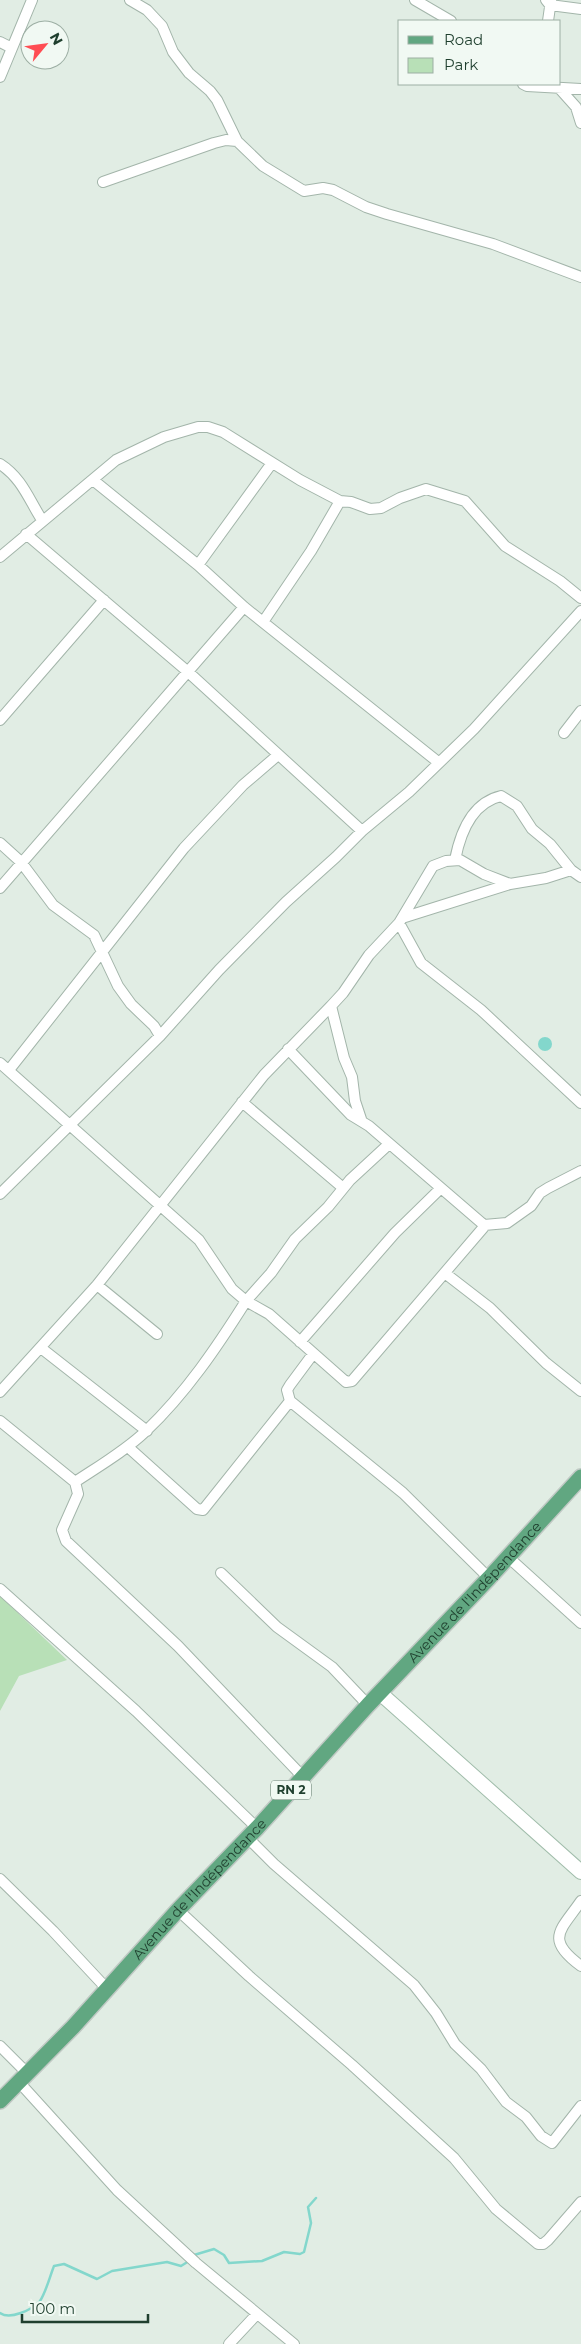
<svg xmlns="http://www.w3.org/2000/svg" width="581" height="2344" viewBox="0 0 581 2344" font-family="Montserrat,sans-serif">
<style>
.green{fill:#b8e0b7}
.water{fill:#83d7cc}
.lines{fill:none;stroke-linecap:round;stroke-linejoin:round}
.stream{stroke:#83d7cc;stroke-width:2.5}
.street-casing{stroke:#a3b5aa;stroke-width:12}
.secondary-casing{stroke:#a1bdab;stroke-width:16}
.primary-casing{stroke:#c0c9c4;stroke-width:18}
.street{stroke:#fff;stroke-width:10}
.secondary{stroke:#fff;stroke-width:14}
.primary{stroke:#61a781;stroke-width:15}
.labels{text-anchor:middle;stroke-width:5;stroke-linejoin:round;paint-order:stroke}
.shield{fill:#f1f9f3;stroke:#5e7769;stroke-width:1}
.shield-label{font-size:12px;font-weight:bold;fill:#1f3f2e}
.street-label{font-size:14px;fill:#1f3f2e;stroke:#f1f9f3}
</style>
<rect width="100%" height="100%" fill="#e1ede4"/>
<path class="green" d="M0 1596 67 1660 19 1676 0 1711Z"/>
<path class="water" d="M538 1044a7 7 0 1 1 14 0a7 7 0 1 1-14 0Z"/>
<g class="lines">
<path class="stream" d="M194 2255 214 2249 224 2255 229 2263 262 2261 284 2252 300 2254 304 2252 311 2223 308 2207 316 2198
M0 2313C10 2320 32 2310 40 2301 46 2292 50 2276 54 2266L64 2264 97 2279 112 2271 167 2262 181 2266 189 2261"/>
<defs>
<path id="street" d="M130 0 147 10 162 26 173 52 189 73 210 91 217 100 237 141
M415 0 451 21
M546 0 550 5 581 9
M548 21 551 0
M0 42 12 48
M0 77 32 0
M523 84 527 86 581 89
M559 88 576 107 581 123
M103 182 214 143 226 140 237 141 263 166 304 191 323 188 333 190 366 207 387 214 493 244 581 277
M0 464C22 478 29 500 42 520
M93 480 198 565 244 607 438 762
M26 534 187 671 362 831
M0 557 116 460 164 437 198 427H208L223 432 300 480 340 501 351 502 370 509 381 508 400 498 426 489 465 501 505 546 560 581 581 598
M198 565 272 463
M263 622 311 551 340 501
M0 720 104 600
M564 733 581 711
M0 843 21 862 53 905 94 935 118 986 131 1004 154 1026 160 1036
M455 860C460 834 471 803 501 796L517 806 532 829 550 844 571 870
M0 888 244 607
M402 918 510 884 546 878 571 870 581 877
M399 923 421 963 481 1010 581 1103
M288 1049 351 1115 369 1126 484 1225
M0 1063 199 1240 232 1289 246 1301 271 1273 295 1239 328 1207 350 1180 389 1144
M9 1070 184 848 243 785 278 755
M242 1102 342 1187
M361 1119 355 1101 352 1077 344 1058 331 1006 343 993 369 955 399 923 433 866 446 861 460 860 484 874 510 884
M0 1194 160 1036 219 970 286 902 336 857 362 831 409 792 474 729 581 611
M484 1225 507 1223 531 1206 540 1193 548 1188 581 1171
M446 1274 490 1308 546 1363 581 1391
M97 1285 157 1334
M300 1342 395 1233 440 1189
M41 1348 147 1431
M313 1354 290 1385 287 1390 290 1401 403 1493 489 1578
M0 1392 97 1285 264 1075 331 1006
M0 1421 75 1482 78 1494 62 1530 66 1541 178 1646 303 1777
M128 1447 197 1509 203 1510 290 1401
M75 1482C99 1466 125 1451 146 1431 186 1393 217 1347 246 1301L269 1314 346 1382 352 1381 483 1228 484 1225
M508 1557 581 1623
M221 1573 277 1627 332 1667 368 1705
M0 1589 136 1711 257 1828
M248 1838 274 1864 414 1985 436 2013 455 2044 481 2069 506 2102 526 2117 541 2136 552 2143 581 2106
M0 1879 53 1931 108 1990
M581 1901C561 1930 544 1939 581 1966
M178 1910 249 1976 352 2065 454 2158 496 2209 538 2244H543L548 2240 581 2202
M0 2046 27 2073
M19 2082 117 2190 196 2263 294 2344
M229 2344 257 2314"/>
<path id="secondary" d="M380 1693 581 1872"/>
<g id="primary">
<path id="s1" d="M0 2101 73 2027 178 1910 257 1828 368 1705 489 1578 581 1477"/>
</g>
</defs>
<use href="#street" class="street-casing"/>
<use href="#secondary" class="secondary-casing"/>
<use href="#primary" class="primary-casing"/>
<use href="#street" class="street"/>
<use href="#secondary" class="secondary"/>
<use href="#primary" class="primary"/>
</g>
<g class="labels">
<rect class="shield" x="271" y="1780.5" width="40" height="19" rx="4"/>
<g class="shield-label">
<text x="291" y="1794">RN 2</text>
</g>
<g class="street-label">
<text dy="5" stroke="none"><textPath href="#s1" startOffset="696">Avenue de l'Indépendance</textPath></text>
<text dy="5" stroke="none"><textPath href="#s1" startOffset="291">Avenue de l'Indépendance</textPath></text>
</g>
</g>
<rect x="398" y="20" width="162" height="65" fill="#f1f9f3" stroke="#9dafa4"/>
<rect x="408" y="36" width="25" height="8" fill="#61a781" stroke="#9dafa4"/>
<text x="444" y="45" font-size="15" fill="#1f3f2e">Road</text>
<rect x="408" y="58" width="25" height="15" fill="#b8e0b7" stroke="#9dafa4"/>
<text x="444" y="70" font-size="15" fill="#1f3f2e">Park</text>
<g transform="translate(45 45) rotate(61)"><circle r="24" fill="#f1f9f3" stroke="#9dafa4"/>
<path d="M0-4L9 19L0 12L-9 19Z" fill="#ff4d53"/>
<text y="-8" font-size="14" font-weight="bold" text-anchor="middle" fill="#1f3f2e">N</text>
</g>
<path d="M22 2314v8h126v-8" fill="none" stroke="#1f3f2e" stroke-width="2.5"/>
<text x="30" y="2314" font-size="15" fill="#1f3f2e" stroke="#f1f9f3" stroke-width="4" paint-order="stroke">100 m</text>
</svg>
